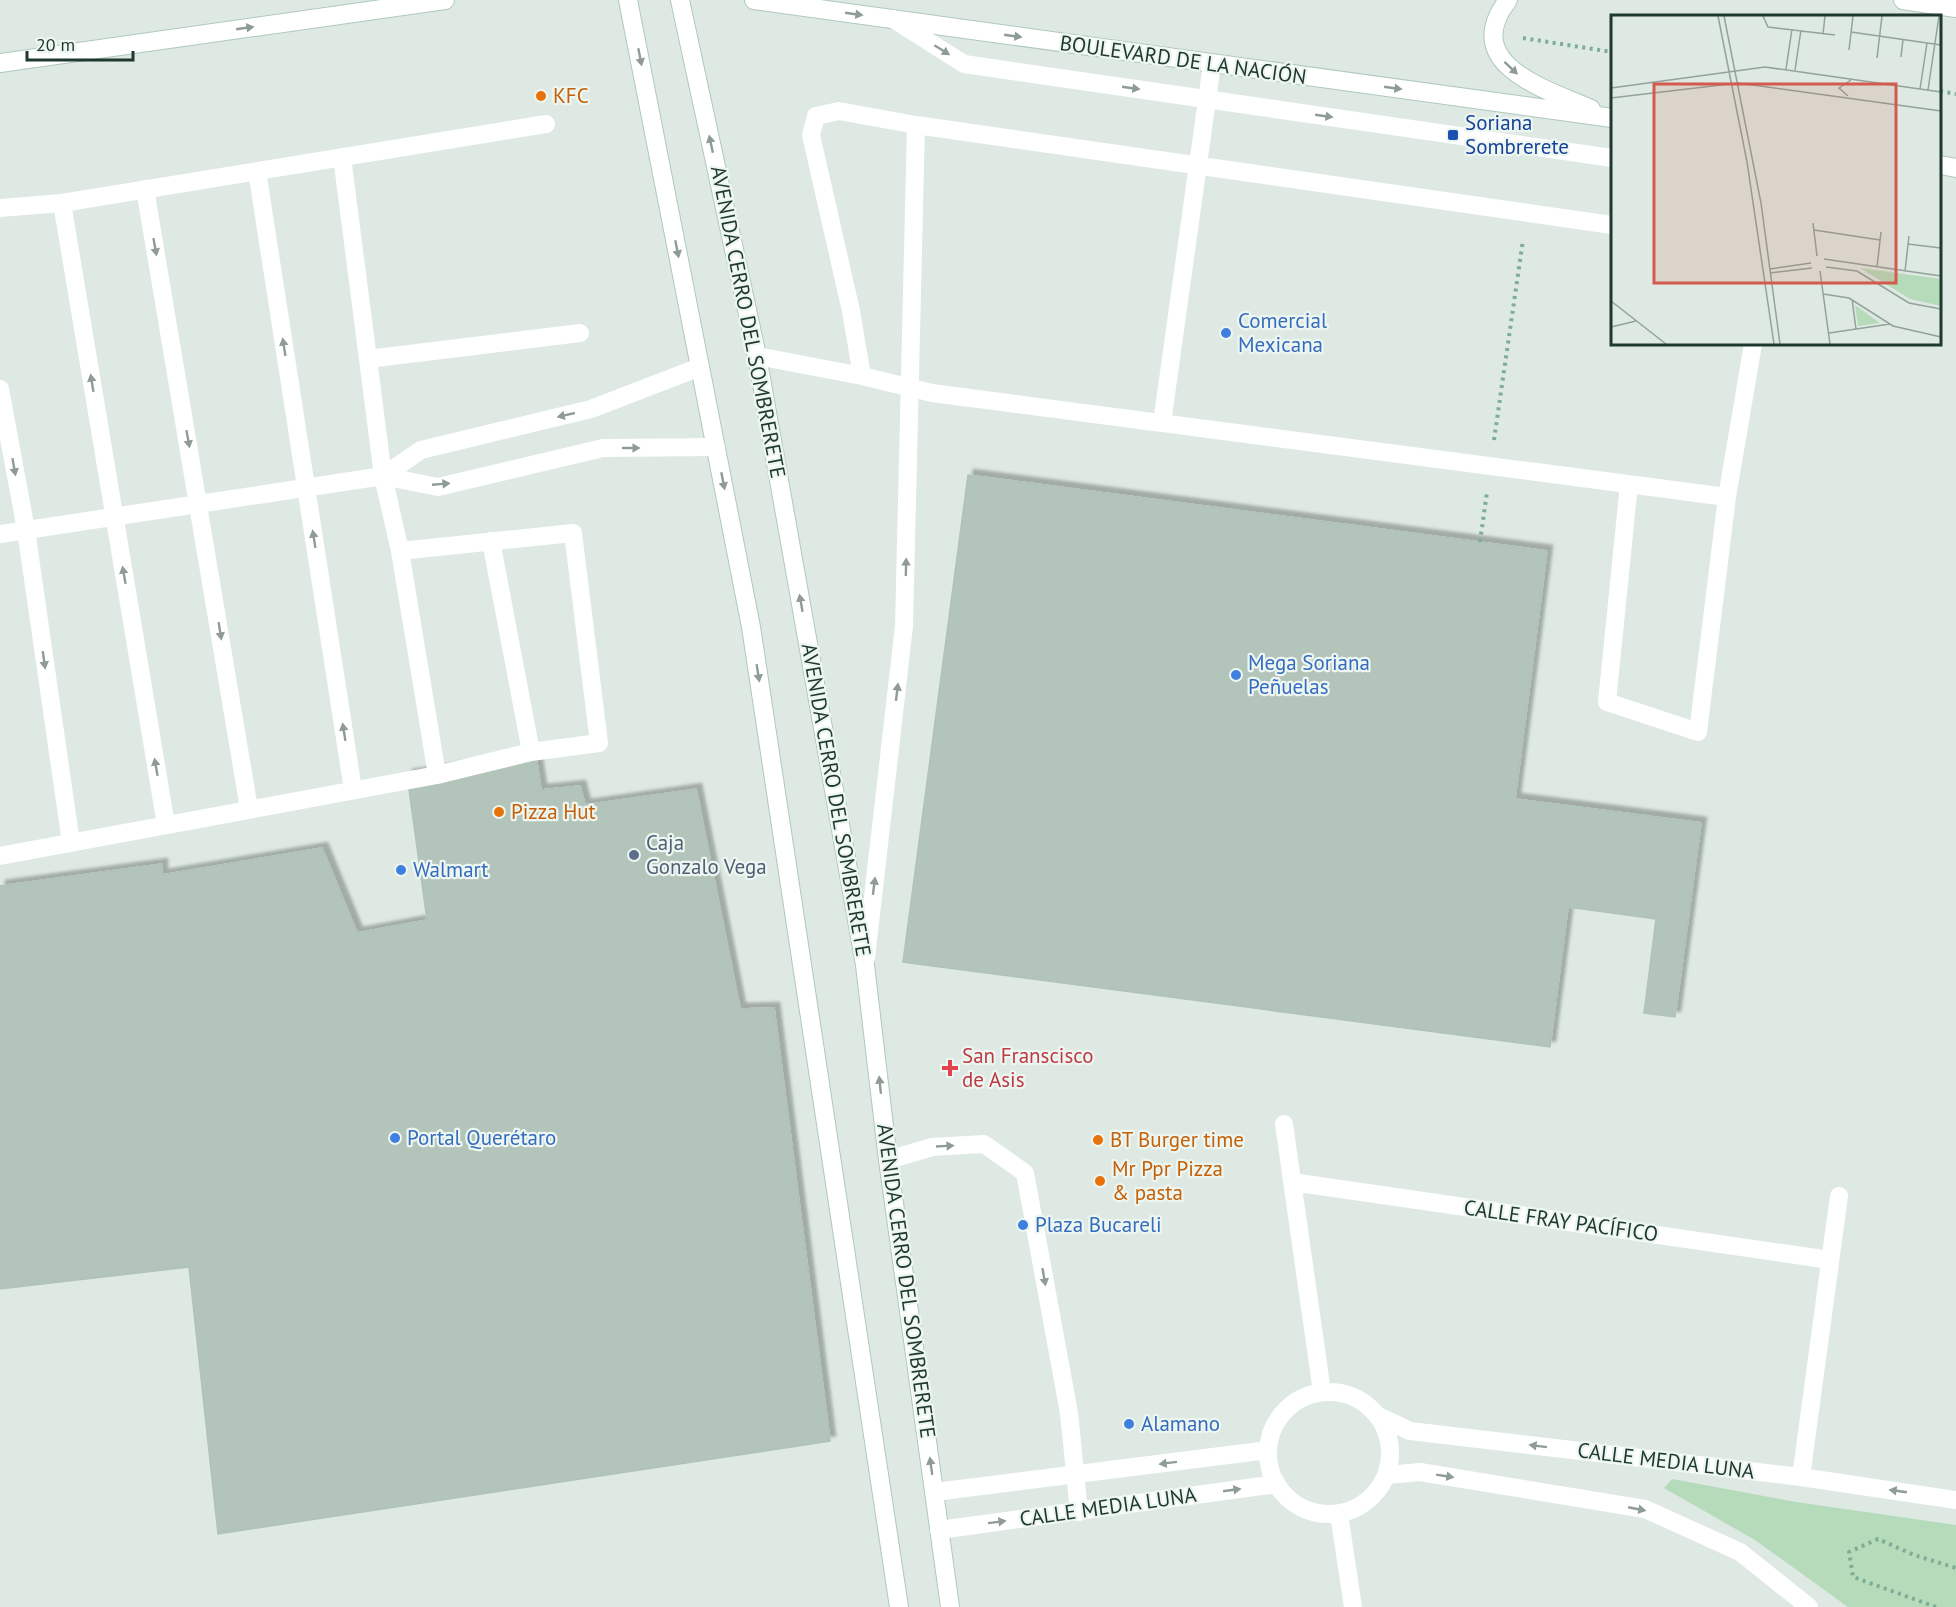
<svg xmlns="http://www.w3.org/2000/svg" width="1956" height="1607" viewBox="0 0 1956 1607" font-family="'PT Sans',sans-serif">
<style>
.green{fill:#b5dbba}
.building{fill:#b3c4ba;stroke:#b0c3b8;stroke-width:1.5;filter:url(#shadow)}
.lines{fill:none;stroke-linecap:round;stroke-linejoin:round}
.secondary-casing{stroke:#b0c9bc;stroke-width:20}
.path{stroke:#7dad97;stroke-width:4;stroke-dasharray:3 4.5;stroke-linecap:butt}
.service{stroke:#fff;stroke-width:18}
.minor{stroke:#fff;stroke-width:18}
.secondary{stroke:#fff;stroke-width:18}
.oneway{fill:#8f9c96}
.food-dot{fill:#e8710a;stroke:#edf6f0;stroke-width:2}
.transit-dot{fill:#1a4fb4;stroke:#edf6f0;stroke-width:2}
.shop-dot{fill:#3f7fe0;stroke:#edf6f0;stroke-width:2}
.service-dot{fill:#5c6f8a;stroke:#edf6f0;stroke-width:2}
.health-dot{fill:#e0444e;stroke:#edf6f0;stroke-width:2}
.labels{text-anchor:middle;stroke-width:4.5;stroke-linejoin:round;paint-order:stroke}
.street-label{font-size:21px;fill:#1f392e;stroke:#edf6f0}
.food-label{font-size:21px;fill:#c56008;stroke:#edf6f0;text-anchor:start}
.transit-label{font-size:21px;fill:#164399;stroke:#edf6f0;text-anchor:start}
.shop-label{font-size:21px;fill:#366cbe;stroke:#edf6f0;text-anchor:start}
.service-label{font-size:21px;fill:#4e5e75;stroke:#edf6f0;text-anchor:start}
.health-label{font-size:21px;fill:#be3a42;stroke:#edf6f0;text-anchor:start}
.inset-road{fill:none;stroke:#91a39a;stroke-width:1.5}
.view{fill:#d35b4d;fill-opacity:0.15;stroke:#d35b4d;stroke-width:3}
.inset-edge{fill:none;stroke:#1f392e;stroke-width:3}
</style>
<defs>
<filter id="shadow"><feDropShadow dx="5.5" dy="-5.5" stdDeviation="1.5" flood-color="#0004"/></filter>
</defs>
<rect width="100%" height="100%" fill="#dde9e2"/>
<path class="green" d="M1672 1479 1796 1502 1956 1525V1607H1848L1755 1540 1664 1488Z"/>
<path class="building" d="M968 475 1547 551 1515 799 1701 823 1675 1017 1644 1013 1656 919 1568 907 1550 1047 903 962Z
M536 757 541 790 580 786 585 805 696 789 740 1009 774 1008 830 1441 218 1534 189 1267 0 1289V886L162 864V875L322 848 357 933 427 920 407 775Z"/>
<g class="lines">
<defs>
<path id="secondary" d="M628 0 751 627 899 1607
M680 0 757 356 865 965 888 1160 950 1607
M754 0 1612 118
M1508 0C1459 64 1545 89 1591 109
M1903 0 1956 8
M0 63 445 0
M1940 165 1956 168"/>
</defs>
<use href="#secondary" class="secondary-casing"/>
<path class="path" d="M1523 38 1612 52
M1940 91 1956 94
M1494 440 1523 240
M1480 542 1487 492
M1936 1607 1853 1577 1849 1552 1878 1539 1914 1555 1956 1568"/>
<path class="service" d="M893 19 964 64 1612 158
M257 171 353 790
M145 189 249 809
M62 203 166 825
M0 208 62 203 546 124
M757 356 862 376 932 393 1727 497
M368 359 580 333
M862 376 851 311 811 135 816 116 839 111 916 125 1612 225
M0 389 26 530 71 843
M1162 423 1212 64
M383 476 421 450 591 409 700 367
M1629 484 1607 702 1698 732 1727 497 1753 344
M0 534 383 476 438 487 603 448 716 447
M491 541 531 752
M400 551 437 775
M0 856 437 775 531 752 599 743 573 533 400 551 383 476 342 157
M866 958 904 626 916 125
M888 1160 932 1147 984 1144 1025 1173 1069 1413 1079 1512"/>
<path class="minor" d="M1284 1124 1322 1392
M1292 1182 1830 1260
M1268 1453a61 61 0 1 1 122 0a61 61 0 1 1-122 0Z
M1378 1416 1410 1431 1801 1477 1956 1500
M1387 1475 1420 1472 1645 1509 1740 1552 1809 1607
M1801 1477 1839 1196
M935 1492 1268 1450
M1339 1514 1353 1607
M939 1530 1277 1484"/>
<use href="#secondary" class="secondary"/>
</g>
<defs><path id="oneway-solid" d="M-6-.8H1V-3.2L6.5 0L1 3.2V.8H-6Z" transform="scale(1.5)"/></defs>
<g class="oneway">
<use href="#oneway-solid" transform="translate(854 14) rotate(8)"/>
<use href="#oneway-solid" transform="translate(245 28) rotate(-8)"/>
<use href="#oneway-solid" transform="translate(1013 36) rotate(8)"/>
<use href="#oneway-solid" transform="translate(942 50) rotate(32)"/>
<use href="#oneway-solid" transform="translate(640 57) rotate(79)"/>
<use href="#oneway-solid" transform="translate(1511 68) rotate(43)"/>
<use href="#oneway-solid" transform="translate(1131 88) rotate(8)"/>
<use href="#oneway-solid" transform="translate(1393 88) rotate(8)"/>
<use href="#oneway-solid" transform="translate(1324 116) rotate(8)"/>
<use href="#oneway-solid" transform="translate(711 144) rotate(-102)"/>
<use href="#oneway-solid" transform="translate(155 247) rotate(80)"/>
<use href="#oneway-solid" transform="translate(677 249) rotate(79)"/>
<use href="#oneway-solid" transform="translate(284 347) rotate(-99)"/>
<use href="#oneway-solid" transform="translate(92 383) rotate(-99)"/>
<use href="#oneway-solid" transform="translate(566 415) rotate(167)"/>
<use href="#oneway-solid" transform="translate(188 439) rotate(80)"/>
<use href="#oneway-solid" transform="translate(631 448)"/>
<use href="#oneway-solid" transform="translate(14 467) rotate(80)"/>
<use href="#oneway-solid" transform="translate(723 481) rotate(79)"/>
<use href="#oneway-solid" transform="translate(441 484) rotate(-5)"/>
<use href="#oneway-solid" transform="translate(314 539) rotate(-99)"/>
<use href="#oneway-solid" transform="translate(906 567) rotate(-89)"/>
<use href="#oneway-solid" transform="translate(124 575) rotate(-100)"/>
<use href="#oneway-solid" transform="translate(801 603) rotate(-100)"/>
<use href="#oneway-solid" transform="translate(220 631) rotate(81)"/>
<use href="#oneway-solid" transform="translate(44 660) rotate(82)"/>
<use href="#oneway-solid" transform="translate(758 673) rotate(81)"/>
<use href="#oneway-solid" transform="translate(897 692) rotate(-83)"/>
<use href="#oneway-solid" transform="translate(344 732) rotate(-99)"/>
<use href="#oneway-solid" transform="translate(156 767) rotate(-100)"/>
<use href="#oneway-solid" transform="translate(874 886) rotate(-83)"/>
<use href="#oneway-solid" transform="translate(880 1085) rotate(-96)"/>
<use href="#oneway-solid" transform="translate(945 1146) rotate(-3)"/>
<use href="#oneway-solid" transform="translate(1044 1277) rotate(80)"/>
<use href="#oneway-solid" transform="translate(1538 1446) rotate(-173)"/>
<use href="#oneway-solid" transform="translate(1168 1463) rotate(173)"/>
<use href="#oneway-solid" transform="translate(931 1466) rotate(-98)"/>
<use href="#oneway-solid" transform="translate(1445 1476) rotate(9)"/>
<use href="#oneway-solid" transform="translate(1232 1490) rotate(-8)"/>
<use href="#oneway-solid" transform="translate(1898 1491) rotate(-172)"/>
<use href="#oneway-solid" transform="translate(1637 1509) rotate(11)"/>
<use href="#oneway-solid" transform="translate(997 1522) rotate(-7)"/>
</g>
<g class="food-dot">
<circle cx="541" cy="96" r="6"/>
<circle cx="499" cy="812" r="6"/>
<circle cx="1098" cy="1140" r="6"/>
<circle cx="1100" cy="1181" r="6"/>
</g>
<rect class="transit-dot" x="1447" y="129" width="12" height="12" rx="3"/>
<g class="shop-dot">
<circle cx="1226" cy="333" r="6"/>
<circle cx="1236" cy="675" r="6"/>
<circle cx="401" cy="870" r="6"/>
<circle cx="395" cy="1138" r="6"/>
<circle cx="1023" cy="1225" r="6"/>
<circle cx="1129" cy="1424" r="6"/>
</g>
<circle class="service-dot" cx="634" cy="855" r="6"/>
<path class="health-dot" d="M947 1059h6v6h6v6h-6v6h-6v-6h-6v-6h6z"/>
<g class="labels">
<g class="street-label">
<text transform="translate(1183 60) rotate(8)" y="7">BOULEVARD DE LA NACIÓN</text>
<text transform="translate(748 322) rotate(79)" y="7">AVENIDA CERRO DEL SOMBRERETE</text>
<text transform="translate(836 800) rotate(80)" y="7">AVENIDA CERRO DEL SOMBRERETE</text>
<text transform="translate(1561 1221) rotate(8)" y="7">CALLE FRAY PACÍFICO</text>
<text transform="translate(906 1281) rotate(82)" y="7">AVENIDA CERRO DEL SOMBRERETE</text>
<text transform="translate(1666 1461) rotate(7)" y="7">CALLE MEDIA LUNA</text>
<text transform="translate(1108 1507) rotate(-8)" y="7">CALLE MEDIA LUNA</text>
</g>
<g class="food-label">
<text x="553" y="103">KFC</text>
<text x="511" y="819">Pizza Hut</text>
<text x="1110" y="1147">BT Burger time</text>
<text x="1112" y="1176">Mr Ppr Pizza<tspan x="1112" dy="24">&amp; pasta</tspan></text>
</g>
<g class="transit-label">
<text x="1465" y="130">Soriana<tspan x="1465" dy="24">Sombrerete</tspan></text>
</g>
<g class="shop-label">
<text x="1238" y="328">Comercial<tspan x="1238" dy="24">Mexicana</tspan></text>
<text x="1248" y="670">Mega Soriana<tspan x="1248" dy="24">Peñuelas</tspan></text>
<text x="413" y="877">Walmart</text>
<text x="407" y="1145">Portal Querétaro</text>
<text x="1035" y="1232">Plaza Bucareli</text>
<text x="1141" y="1431">Alamano</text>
</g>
<g class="service-label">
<text x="646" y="850">Caja<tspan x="646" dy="24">Gonzalo Vega</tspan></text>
</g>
<g class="health-label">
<text x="962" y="1063">San Franscisco<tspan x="962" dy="24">de Asis</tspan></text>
</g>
</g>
<g transform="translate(1611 15)">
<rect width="330" height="330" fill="#dde9e2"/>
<path d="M249 253 330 264V291L299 284ZM244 290 269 308 247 311Z" fill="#b5dbba"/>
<path class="inset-road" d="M107 1 136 147 163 329M113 1 150 188 169 329M152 1 157 12 224 20M240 17 330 30M212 19 214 1M238 35 242 1M290 42 292 24M266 43 271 1M175 54 181 14M184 55 190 15M0 73 154 52 330 77M309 74 316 28M317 75 328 1M237 81 228 73 240 65M0 83 127 68 330 96M202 208 206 241M203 215 269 225M297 229 330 233M213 244 330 261M215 252 246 256 298 288 330 294M266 252 270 217M159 254 200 248M209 256 219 329M294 256 298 221M159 258 201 253M212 279 238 283 282 311 330 322M241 284 245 314M0 286 55 329M0 312 25 306M218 318 279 309"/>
<path class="view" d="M43 69H285V268H43Z"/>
<rect width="330" height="330" class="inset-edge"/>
</g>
<path d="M27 51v9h106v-9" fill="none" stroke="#1f392e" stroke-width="3"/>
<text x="36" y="51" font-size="18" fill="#1f392e" stroke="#edf6f0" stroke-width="4.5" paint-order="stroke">20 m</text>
</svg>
